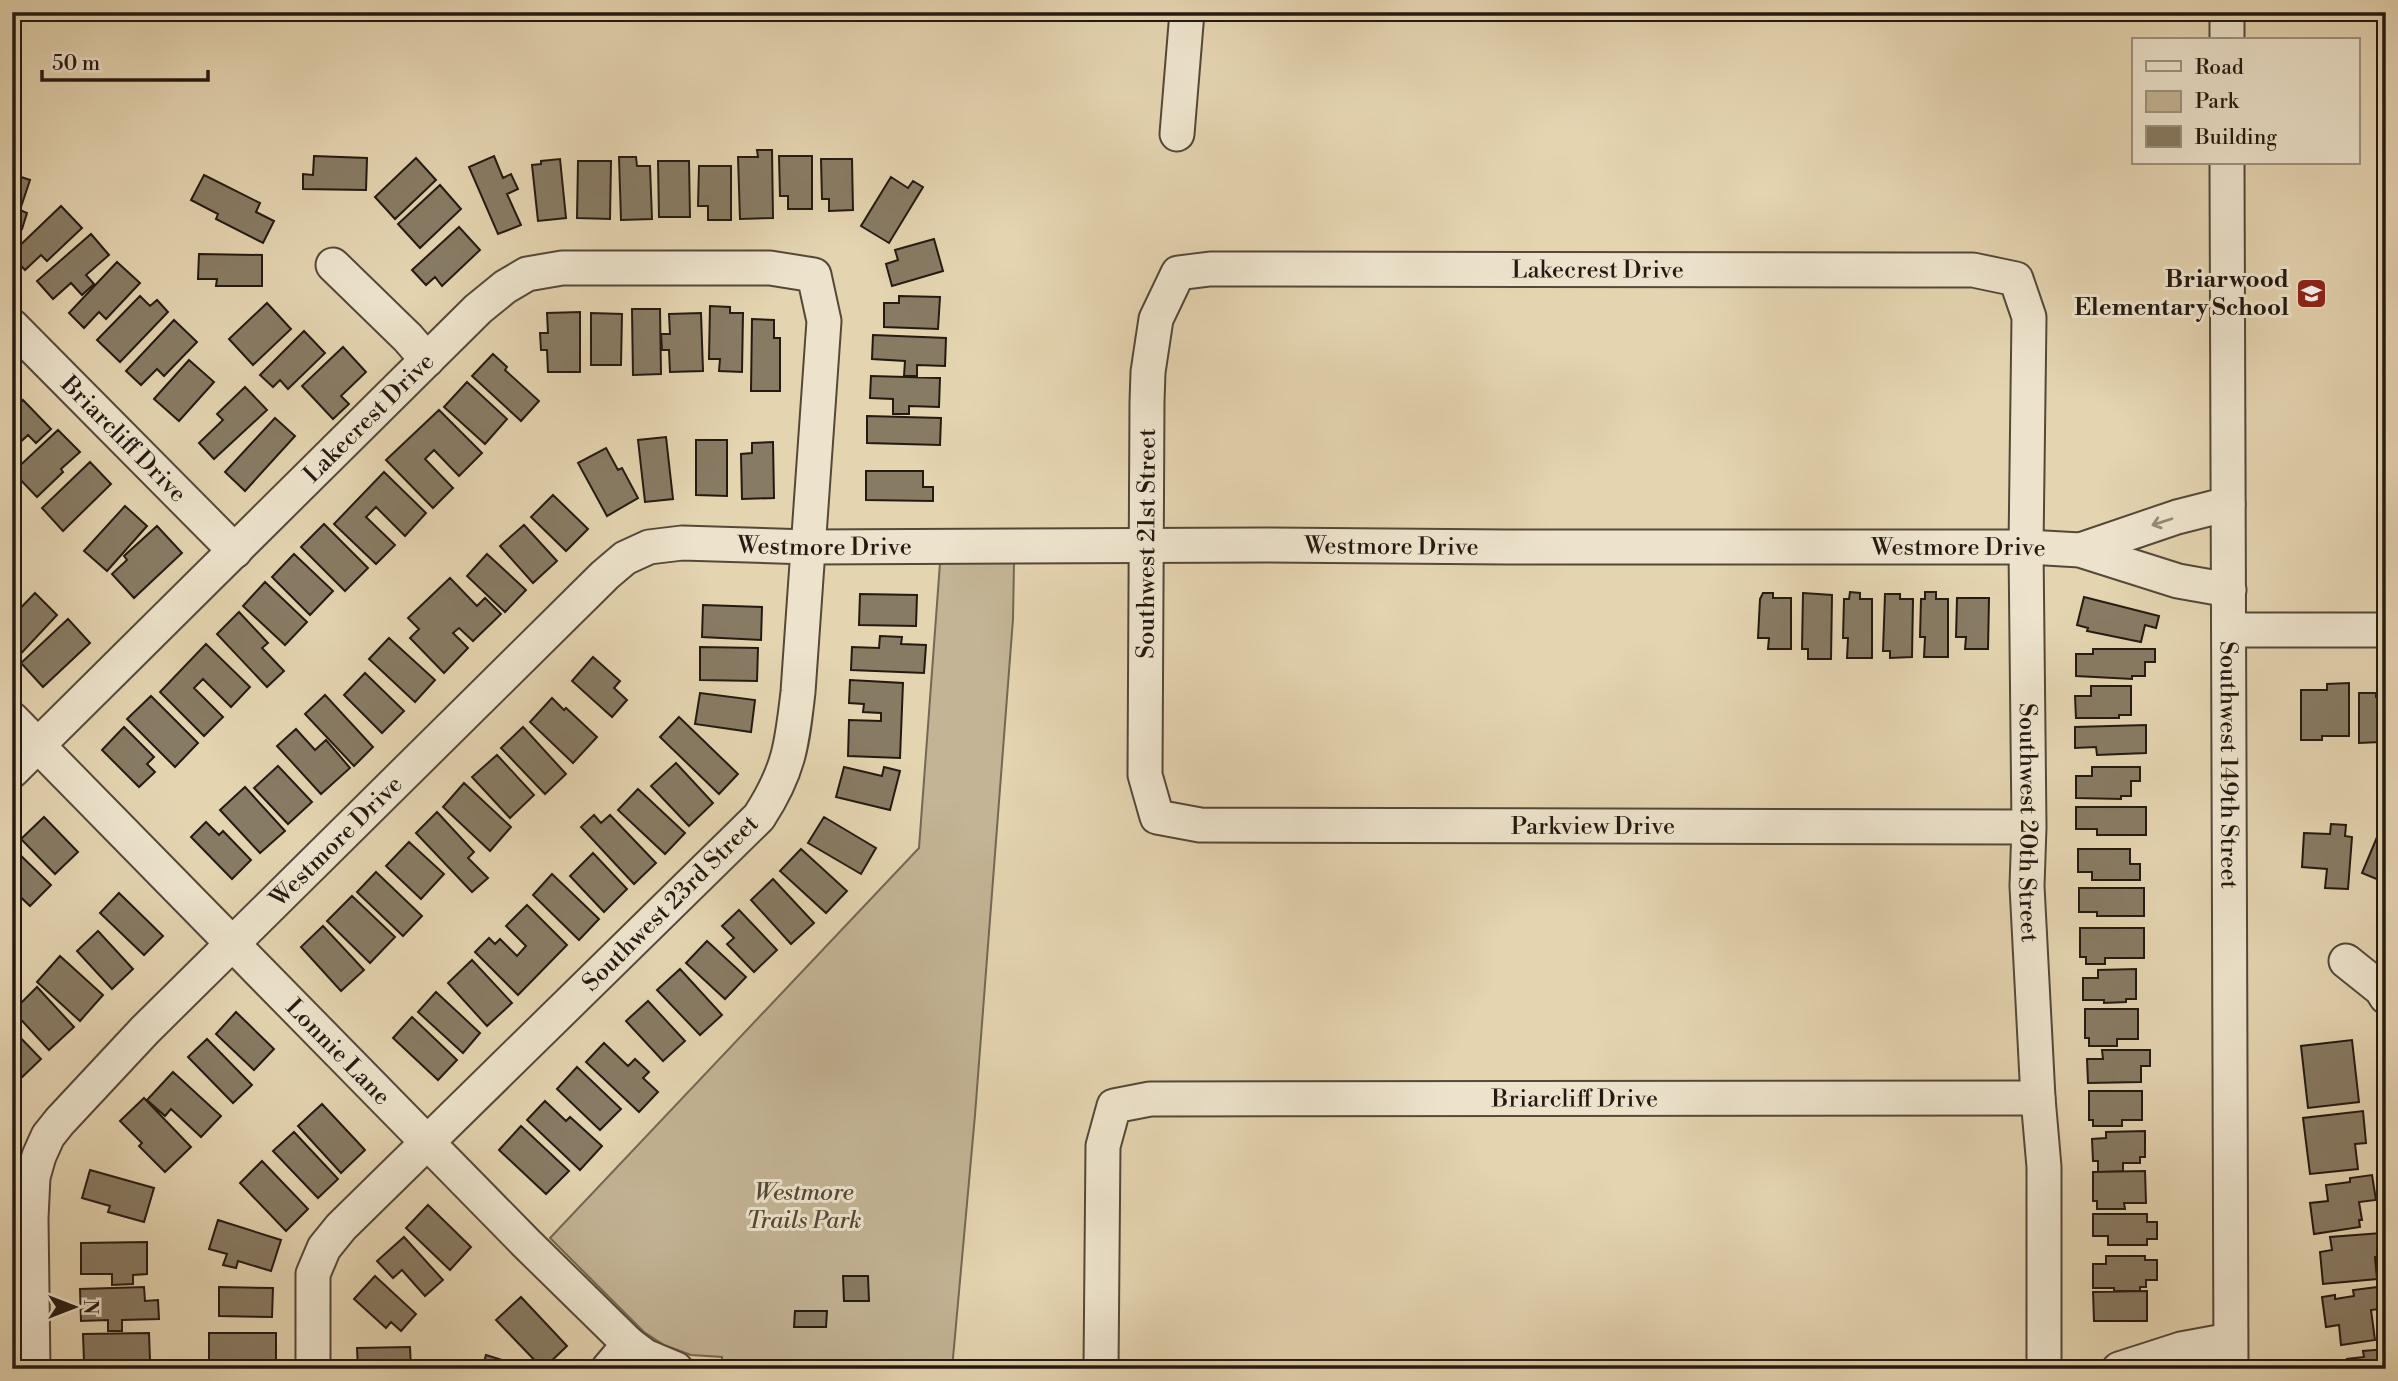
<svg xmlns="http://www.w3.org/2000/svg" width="2398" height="1381" viewBox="0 0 2398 1381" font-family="'Libre Bodoni',serif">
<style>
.green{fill:#c3b495;stroke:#746753;stroke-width:2}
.building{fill:#887b64;stroke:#241a11;stroke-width:2}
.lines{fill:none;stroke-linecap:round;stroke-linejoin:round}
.minor-casing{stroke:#544839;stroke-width:37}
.minor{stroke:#ede3cc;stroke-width:33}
.oneway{stroke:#938978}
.labels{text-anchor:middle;stroke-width:6;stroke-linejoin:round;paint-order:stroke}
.street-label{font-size:24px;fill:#241a11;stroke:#ede3cc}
.poi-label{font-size:24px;font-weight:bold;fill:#241a11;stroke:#ede3cc;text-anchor:end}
.park-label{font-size:24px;font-style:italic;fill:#544839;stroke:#ede3cc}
</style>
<rect width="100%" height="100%" fill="#e4d4b0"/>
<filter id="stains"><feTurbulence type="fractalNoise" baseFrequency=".00286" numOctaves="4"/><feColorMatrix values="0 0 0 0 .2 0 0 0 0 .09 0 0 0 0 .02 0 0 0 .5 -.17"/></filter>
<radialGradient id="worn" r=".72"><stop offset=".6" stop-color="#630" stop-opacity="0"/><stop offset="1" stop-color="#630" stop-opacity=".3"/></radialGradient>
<path class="green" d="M940 563H1014L1013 619 975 1115 952 1369H722V1357L691 1355 664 1345 644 1332 550 1238 919 848Z"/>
<path class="building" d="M757 150H772L773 218 740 219 738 157H758Z
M314 156 367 158 366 190 303 189V174L313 175Z
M494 156 503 178 511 174 518 189 507 194 521 225 498 234 469 167Z
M779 156H812V209H788V196H780Z
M619 157H636L637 166H650L652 219 621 220Z
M416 158 436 180 395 219 375 197Z
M560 159 566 218 538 221 532 165 541 164V161Z
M821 159H852L853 210 829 211V199H822Z
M578 161H611L610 219 577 218Z
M658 161H689L690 217H659Z
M699 166H731V220H708V206H698Z
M12 174 30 180 20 210 27 213 22 229 12 226Z
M204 175 260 203 256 212 274 221 263 243 216 219 218 214 191 200Z
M891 177 908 188 913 181 923 187 889 243 861 226Z
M440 185 461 209 420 248 398 224Z
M61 206 82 228 47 261 41 255 25 270 12 256V253Z
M459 227 480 250 442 286 435 277 426 285 412 270Z
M91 234 109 255 86 275 94 284 82 295 71 283 53 299 37 281Z
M934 239 943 271 892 286 886 264 898 260 895 250Z
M199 254 262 255V286H216L217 279H198Z
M117 262 140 283 106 319 99 312 84 328 69 313Z
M140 296 150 306 157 300 168 312 120 362 97 340Z
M899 296 940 297 938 329 884 327V303H899Z
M267 303 291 329 253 365 229 339Z
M710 306 730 307V313H743L742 372 719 371 720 359H709Z
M632 309H660L661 374 633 375Z
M580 312V372H548L547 350H541L540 333H548L547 313Z
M591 313 622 314 621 365H591Z
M701 313 703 371 670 372 669 350H662L661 334H670L669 314Z
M752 319 774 320V338H780V391H751Z
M174 320 197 342 164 376 157 369 141 385 126 371Z
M304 331 325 353 288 389 280 380 273 387 260 375Z
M873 335 946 338 945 366 917 365V376H904L905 361 872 359Z
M343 347 366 372 341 396 349 404 333 419 302 386Z
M493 354 507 367 505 370 539 401 521 421 472 376Z
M189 360 214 382 179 421 154 399Z
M871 376 940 378 939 407 909 406V414H893V399L870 398Z
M467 382 507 419 485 444 444 407Z
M245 387 267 410 214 459 199 443 223 420 217 414Z
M23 400 51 429 36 443 28 435 12 450V410Z
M439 410 482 453 459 476 434 450 425 459 453 488 433 508 386 460Z
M867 416 941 418 940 445 867 443Z
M275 418 295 436 245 491 225 472Z
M58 430 80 452 61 469 63 472 37 497 13 472Z
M666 437 673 499 645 502 638 440Z
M696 440H727V496L696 495Z
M773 442 774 498 742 499 741 454 752 453V443Z
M606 448 618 470 622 468 638 498 607 516 578 463Z
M90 462 111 484 63 531 42 508Z
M866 471H923V487H933V501L866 500Z
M384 472 426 513 405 536 376 507 366 517 395 545 376 564 334 524Z
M553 495 588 529 566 551 531 517Z
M125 506 147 526 107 571 84 551Z
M324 524 368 568 345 591 301 547Z
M524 525 557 561 533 583 500 546Z
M157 526 182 553 134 598 112 574 127 560 124 556Z
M294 554 333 591 310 615 272 577Z
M487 554 526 590 505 612 467 576Z
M450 578 477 606 485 598 501 614 473 641 459 628 453 633 468 648 444 673 410 638 419 629 408 618Z
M265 582 307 622 285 645 243 606Z
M1850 592 1860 593V599H1872V658H1847L1848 638H1843L1844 599H1849Z
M1925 592H1936V599H1948V657H1924L1925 637H1920L1921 599H1925Z
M35 593 57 615 14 661 12 617Z
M1763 593H1773V598H1791V649H1768L1769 638H1758L1760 599Z
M1803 593 1832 595 1831 659H1808V649H1802Z
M860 594 917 595 916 626 859 625Z
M1885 594H1900V599H1913L1912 657 1890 658V651H1883Z
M2084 597 2159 616 2156 628 2145 625 2141 642 2087 631 2088 628 2077 625Z
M1957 598H1989L1988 649H1965L1966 637H1956Z
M703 605 762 607 761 640 702 637Z
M239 612 268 643 262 648 284 671 267 687 217 634Z
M68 619 90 643 43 687 21 663Z
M880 636 902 637 901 644 926 645 924 673 851 670 852 647 879 648Z
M389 638 435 680 415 702 369 659Z
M206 644 250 687 231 707 203 679 194 688 223 717 204 736 160 692Z
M700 647 758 648 757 681 700 680Z
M2093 649H2155V662H2145V676H2132V679L2076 676V654H2093Z
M593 657 620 681 614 688 627 700 612 717 572 681Z
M365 673 404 711 382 733 344 695Z
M850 680 903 683 900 758 848 756 849 720 881 721V713L863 712 864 704 849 703Z
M2349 683V736H2322V740H2301V690H2327V684Z
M2091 686H2131V715H2119V718H2076L2075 696H2091Z
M700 693 755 700 751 732 695 724Z
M2359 693H2376V697H2386V737H2380V742L2359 743Z
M325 695 373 747 354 766 305 714Z
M151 696 198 743 175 767 127 719Z
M552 698 564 710 566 708 597 737 573 763 530 722Z
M679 717 738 774 719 794 660 737Z
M2146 725V753L2097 755 2096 747 2075 748V727Z
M124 727 154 757 147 764 155 772 139 787 102 750Z
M523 727 566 774 545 794 501 748Z
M296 729 315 750 326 740 350 768 321 794 277 746Z
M497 755 534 795 510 818 472 777Z
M676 763 713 803 689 826 651 786Z
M278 766 312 802 288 824 254 788Z
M844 767 882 776 884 767 900 771 890 810 836 797Z
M2092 767H2140V781H2131V796H2121V799L2076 798V776H2092Z
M464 783 511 827 490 851 443 807Z
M245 787 285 831 260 853 220 810Z
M638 789 685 833 665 854 618 810Z
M2076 807H2146V835H2097V829H2076Z
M437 812 474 852 468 858 488 878 472 892 416 833Z
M594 815 601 823 610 815 656 863 634 884 581 827Z
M44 817 78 852 55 874 21 839Z
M824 817 876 848 861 874 808 843Z
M206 822 219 835 223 831 251 860 232 879 191 837Z
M2331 824 2346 825 2345 836 2352 837 2348 889 2325 888 2327 869 2302 867 2304 833 2330 834Z
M2377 837 2386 841V900L2378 897 2384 882 2362 873Z
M409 842 444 874 421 899 386 866Z
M12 847 51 885 30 906 12 889Z
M801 849 847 891 826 913 780 871Z
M2078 849H2130V864H2140V880H2092V872H2078Z
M593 853 627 889 604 912 570 876Z
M376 872 422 916 403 936 357 892Z
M552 874 599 919 579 940 533 895Z
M773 879 814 923 791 944 751 900Z
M2079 888H2144V916H2097V912H2079Z
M119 893 163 936 144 955 100 913Z
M352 896 395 937 370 963 327 921Z
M527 905 567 945 518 995 475 952 489 938 495 944 500 939 517 956 526 946 506 926Z
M739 910 777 950 754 972 727 944 734 938 722 926Z
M323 926 364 970 341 991 301 947Z
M2080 928H2144V958H2105V964H2086V957H2080Z
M98 931 133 969 112 989 77 951Z
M707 941 746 977 725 999 686 963Z
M60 956 103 995 80 1021 37 982Z
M472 960 512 1003 487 1026 448 983Z
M680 969 722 1015 700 1035 657 990Z
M2136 969V999H2126V1002L2104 1003V1000H2083V978H2098V970Z
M37 987 74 1027 49 1050 13 1011Z
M436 992 480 1033 463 1053 418 1012Z
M648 1001 685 1041 663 1061 626 1021Z
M2085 1009H2138V1039H2117V1046H2089V1038H2085Z
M236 1012 274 1049 254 1070 216 1034Z
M412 1017 457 1060 438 1080 393 1038Z
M12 1029 41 1059 17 1082 12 1077Z
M207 1039 252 1085 233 1103 188 1057Z
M2352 1040 2359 1102 2308 1108 2301 1046Z
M604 1043 628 1066 635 1059 649 1072 643 1078 658 1092 639 1112 586 1062Z
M2102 1050H2150V1066H2141V1082L2088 1083 2087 1059H2103Z
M577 1067 621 1109 600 1130 557 1089Z
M173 1072 221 1116 201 1137 171 1109 165 1116 147 1100Z
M2089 1091H2142V1120H2122V1126H2093V1120H2089Z
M144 1098 191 1147 165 1172 139 1146 142 1143 120 1121Z
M545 1101 566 1121 570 1117 602 1146 580 1170 527 1120Z
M322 1104 365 1150 341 1173 298 1126Z
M2363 1111 2366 1143 2355 1144 2358 1169 2310 1174 2303 1118Z
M521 1126 569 1171 546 1194 499 1150Z
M2145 1131V1157H2140V1163H2123V1171L2098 1172V1161H2093L2092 1139 2106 1138V1132Z
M294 1132 338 1179 318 1198 273 1151Z
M262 1161 308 1209 286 1231 240 1183Z
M90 1170 154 1188 144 1222 108 1212 110 1206 82 1198Z
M2145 1171 2146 1203H2124L2125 1209H2097V1201H2093V1172Z
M2372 1175 2376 1200 2359 1202 2362 1220H2359L2360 1227 2314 1234 2310 1203 2328 1201 2326 1185 2350 1182V1178Z
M428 1205 471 1247 450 1270 406 1228Z
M2093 1214H2147V1222H2157V1239H2147V1245H2108V1236H2093Z
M218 1220 281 1240 271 1271 238 1261 236 1268 223 1265 227 1254 209 1249Z
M2381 1233 2383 1256 2375 1257 2377 1279 2323 1284 2320 1252 2332 1250 2330 1237Z
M404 1237 443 1280 425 1296 402 1270 393 1278 377 1261Z
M147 1242V1274L133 1275V1284L112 1285V1274H81V1243Z
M2106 1256H2145V1260H2157V1280H2146V1287H2140V1291H2114V1288H2093V1264H2106Z
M375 1276 416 1314 401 1331 391 1322 386 1328 354 1299Z
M843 1276H868L869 1301H844Z
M2386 1286V1308L2371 1310 2375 1340 2341 1345 2339 1325 2326 1327 2322 1297 2335 1295V1299L2354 1296 2353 1290Z
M144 1287 145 1301 158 1300 159 1319 122 1320V1331H108V1320L81 1321 80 1289Z
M219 1287 273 1288 272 1317 219 1316Z
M2147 1291V1321H2094L2093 1292Z
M521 1297 567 1346 543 1369 496 1320Z
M795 1311H827L826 1327H794Z
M149 1333 150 1360H109V1369H94V1362H84L83 1334Z
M209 1333H276V1366H244V1369H230V1366H209Z
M410 1347 411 1369H358L357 1348Z
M2386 1349V1369H2348L2347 1359 2364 1357 2363 1351Z
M486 1355 531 1369H482Z"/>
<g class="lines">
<defs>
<g id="minor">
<path d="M2227 40V12"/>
<path d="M1177 134 1187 12"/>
<path id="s1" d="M2227 163 2231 1369"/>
<path d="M333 265 408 338 427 360"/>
<path id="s2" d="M12 326 235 551"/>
<path d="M2080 550 2177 517 2228 504"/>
<path d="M2229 630H2386"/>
<path id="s3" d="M12 719 526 1243 629 1344 645 1356 676 1369"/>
<path id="s4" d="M12 771 478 309 505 287 527 274 562 268H770L814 275 824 321 798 692C792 745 789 771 759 817L341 1227 324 1248 313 1274V1369"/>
<path id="s5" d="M2029 827 1200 825 1157 817 1145 775 1147 402 1148 372 1156 319 1178 273 1210 269 1917 270H1973L2016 279 2029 317 2026 547 2029 827 2027 886 2038 1098 2044 1167V1369"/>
<path d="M2346 961 2381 989 2386 997"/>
<path id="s6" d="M33 1369 31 1218 33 1177 39 1156 48 1136 60 1121 145 1030 605 575 625 558 649 547 682 543 808 547 1264 545 1507 547H2026L2080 550 2178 581 2229 590"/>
<path d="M608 1369 629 1344"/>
<path id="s7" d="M1101 1369 1103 1146 1114 1106 1150 1099 2038 1098"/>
<path d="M2119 1369 2181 1349 2230 1340"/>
</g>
</defs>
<use href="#minor" class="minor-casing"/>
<use href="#minor" class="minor"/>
</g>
<defs><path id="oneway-shaft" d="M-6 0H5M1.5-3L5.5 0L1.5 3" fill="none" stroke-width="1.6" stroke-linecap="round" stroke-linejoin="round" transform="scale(1.75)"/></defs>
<use class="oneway" href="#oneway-shaft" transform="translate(2162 522) rotate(162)"/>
<defs>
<symbol id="school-square" viewBox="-11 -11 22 22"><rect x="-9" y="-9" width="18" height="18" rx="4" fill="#8f2418" stroke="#ede3cc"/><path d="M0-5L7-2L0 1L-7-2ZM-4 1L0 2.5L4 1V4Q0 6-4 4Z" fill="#fff"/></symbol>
</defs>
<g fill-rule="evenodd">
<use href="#school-square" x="2294" y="276" width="35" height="35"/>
</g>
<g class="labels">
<g class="street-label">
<text dy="8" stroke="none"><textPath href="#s5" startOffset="1844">Lakecrest Drive</textPath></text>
<text dy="8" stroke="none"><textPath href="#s4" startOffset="502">Lakecrest Drive</textPath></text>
<text dy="8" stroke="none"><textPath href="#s2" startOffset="159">Briarcliff Drive</textPath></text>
<text dy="8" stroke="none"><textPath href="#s5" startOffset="1148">Southwest 21st Street</textPath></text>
<text dy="8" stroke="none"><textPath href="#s6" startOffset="1255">Westmore Drive</textPath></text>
<text dy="8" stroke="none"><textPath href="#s6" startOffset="1822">Westmore Drive</textPath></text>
<text dy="8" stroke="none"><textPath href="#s6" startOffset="2389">Westmore Drive</textPath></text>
<text dy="8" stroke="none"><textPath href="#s1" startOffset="602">Southwest 149th Street</textPath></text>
<text dy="8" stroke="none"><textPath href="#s5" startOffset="2809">Southwest 20th Street</textPath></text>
<text x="1593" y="834">Parkview Drive</text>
<text dy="8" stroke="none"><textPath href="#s6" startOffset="648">Westmore Drive</textPath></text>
<text transform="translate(670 903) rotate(-45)" y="8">Southwest 23rd Street</text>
<text dy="8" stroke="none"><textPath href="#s3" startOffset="466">Lonnie Lane</textPath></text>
<text dy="8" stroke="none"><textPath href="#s7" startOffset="726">Briarcliff Drive</textPath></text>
</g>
<g class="poi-label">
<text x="2289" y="287">Briarwood<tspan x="2289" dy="28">Elementary School</tspan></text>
</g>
<g class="park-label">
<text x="804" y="1200">Westmore<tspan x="804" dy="28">Trails Park</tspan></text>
</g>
</g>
<rect width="2398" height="1381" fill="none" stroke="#e4d4b0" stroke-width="42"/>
<rect x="14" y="14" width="2370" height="1353" fill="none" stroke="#241a11" stroke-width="3.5"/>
<rect x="21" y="21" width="2356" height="1339" fill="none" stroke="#241a11" stroke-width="2"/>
<rect x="2132" y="38" width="228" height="126" fill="#ede3cc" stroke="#9d9381" stroke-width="2"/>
<rect x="2146" y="61" width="35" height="10" fill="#ede3cc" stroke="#9d9381" stroke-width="2"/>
<text x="2195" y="74" font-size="21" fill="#241a11">Road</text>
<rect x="2146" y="91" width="35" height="21" fill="#c3b495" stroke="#9d9381" stroke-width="2"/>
<text x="2195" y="108" font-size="21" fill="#241a11">Park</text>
<rect x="2146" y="126" width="35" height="21" fill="#887b64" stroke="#9d9381" stroke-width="2"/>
<text x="2195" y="144" font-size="21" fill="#241a11">Building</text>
<g transform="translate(74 1307) rotate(90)" stroke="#ede3cc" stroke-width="5" paint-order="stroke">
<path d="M0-5L12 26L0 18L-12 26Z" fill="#241a11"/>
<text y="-10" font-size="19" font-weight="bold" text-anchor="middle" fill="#241a11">N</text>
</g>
<path d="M42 70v10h166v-10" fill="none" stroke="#241a11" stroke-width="3.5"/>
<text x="52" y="70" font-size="21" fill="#241a11" stroke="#ede3cc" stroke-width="5" paint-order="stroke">50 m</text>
<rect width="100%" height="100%" filter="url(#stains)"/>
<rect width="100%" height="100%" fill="url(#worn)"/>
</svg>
